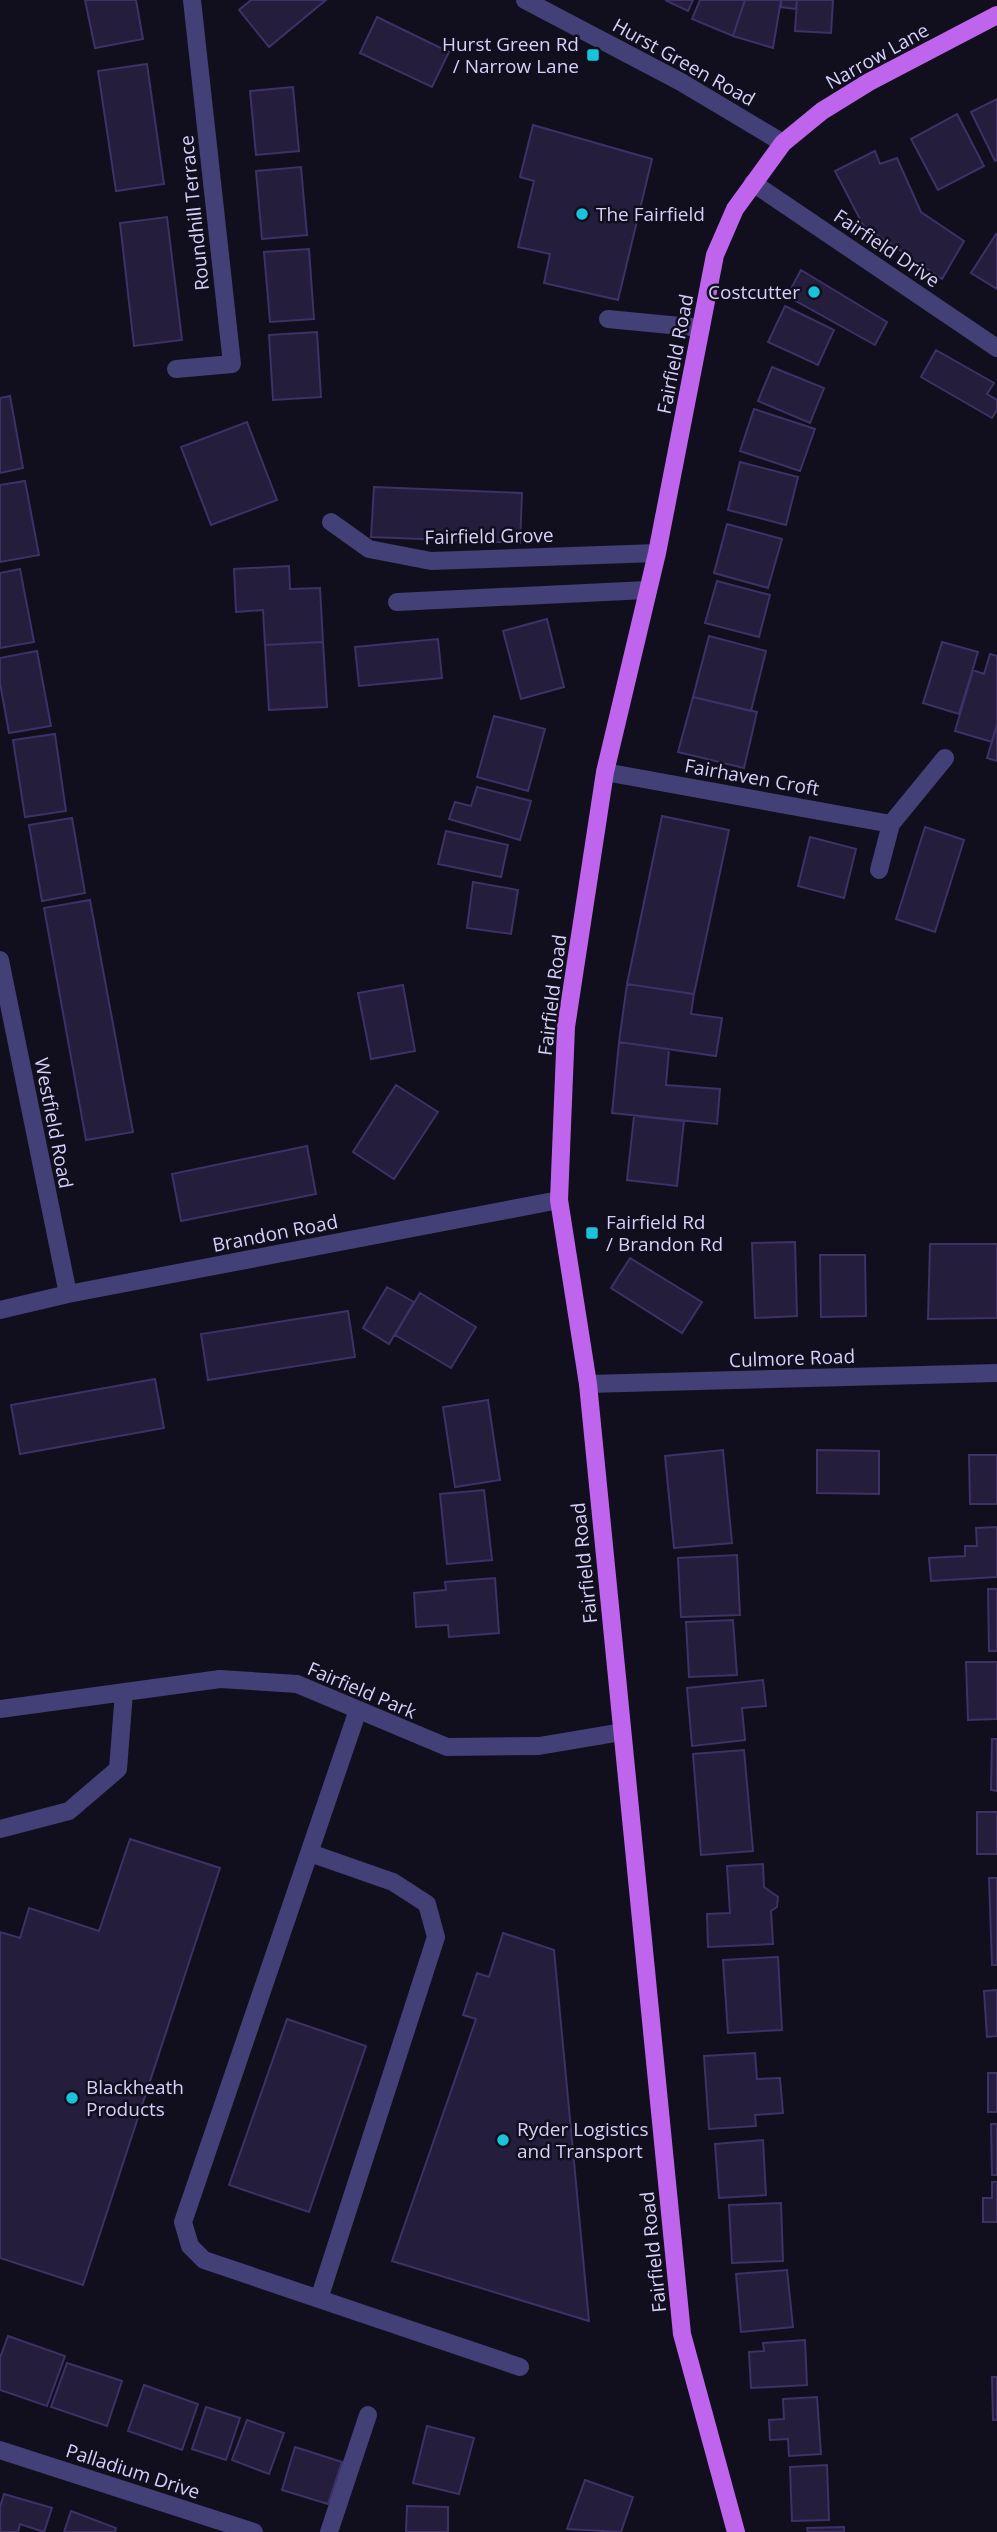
<svg xmlns="http://www.w3.org/2000/svg" width="997" height="2532" viewBox="0 0 997 2532" font-family="'Open Sans',sans-serif">
<style>
.building{fill:#241d3c;stroke:#3d3166;stroke-width:2}
.lines{fill:none;stroke-linecap:round;stroke-linejoin:round}
.minor{stroke:#433f77;stroke-width:18}
.major{stroke:#be64ed;stroke-width:18}
.poi-dot{fill:#19c3dc;stroke:#110e1d;stroke-width:2.5}
.labels{text-anchor:middle;stroke-width:5;stroke-linejoin:round;paint-order:stroke}
.poi-label{font-size:19px;fill:#d6d0fa;stroke:#110e1d;text-anchor:start}
.street-label{font-size:19px;fill:#d6d0fa;stroke:#110e1d}
</style>
<rect width="100%" height="100%" fill="#110e1d"/>
<path class="building" d="M85 0H136L143 39 95 48Z
M251 0H326L269 47 239 10Z
M665 0H693L688 11Z
M700 0H745L733 36 692 19Z
M745 0H781L773 48 733 36Z
M781 0H797L796 9 781 7Z
M797 0H833L831 33 795 31Z
M377 17 449 52 432 87 360 53Z
M147 64 164 184 116 191 98 71Z
M293 87 299 151 256 155 250 91Z
M997 99V160L995 161 971 112Z
M957 114 984 166 938 190 911 139Z
M533 125 652 159 618 300 544 283 550 254 518 247 534 181 520 177Z
M875 151 880 164 897 158 921 212 964 241 942 279 863 225 835 171Z
M301 167 307 235 262 239 256 171Z
M167 217 182 340 134 346 120 223Z
M996 234 997 235V289L971 273Z
M309 249 314 319 270 322 264 252Z
M801 270 887 322 875 345 787 296Z
M785 306 834 330 818 365 768 342Z
M317 332 321 397 273 400 269 335Z
M936 350 994 383 987 394 997 400V410L992 418 921 377Z
M772 367 824 388 810 423 758 401Z
M10 396 23 468 0 473V398Z
M754 409 815 429 800 471 740 451Z
M247 422 277 500 211 525 181 447Z
M740 462 798 477 786 525 728 510Z
M25 481 39 555 0 562V485Z
M374 487 522 493 520 543 371 537Z
M727 524 782 539 768 588 714 573Z
M289 566 290 589 320 588 323 642 265 645 263 610 236 612 234 569Z
M20 569 34 642 0 648V573Z
M717 581 770 595 759 637 705 623Z
M547 619 564 687 521 699 503 631Z
M709 636 766 651 751 711 693 697Z
M438 639 442 678 359 686 355 647Z
M323 642 327 707 269 710 265 645Z
M942 642 978 652 959 714 923 703Z
M37 651 51 726 9 733 0 683V658Z
M990 654 997 656V724L992 742 955 731 973 670 984 674Z
M693 697 757 712 744 768 678 752Z
M494 716 545 729 528 791 477 777Z
M997 724V761L987 758Z
M55 734 66 811 25 817 13 740Z
M477 787 531 801 520 840 449 819 455 802 471 806Z
M662 816 729 830 694 994 627 984Z
M72 818 85 893 42 901 29 825Z
M925 827 964 840 935 932 896 919Z
M446 831 508 845 501 877 438 864Z
M810 837 856 849 844 898 798 886Z
M473 882 518 890 511 934 467 928Z
M90 900 133 1132 86 1140 44 908Z
M627 984 694 994 691 1014 722 1018 716 1056 619 1042Z
M403 985 415 1051 371 1059 358 993Z
M619 1042 669 1049 666 1085 720 1089 717 1124 612 1113Z
M396 1085 438 1112 394 1179 353 1152Z
M634 1116 684 1121 677 1186 627 1180Z
M307 1146 316 1194 181 1221 172 1174Z
M795 1242 797 1316 755 1318 752 1243Z
M930 1244H997V1318L928 1319Z
M820 1255H865L866 1316 821 1317Z
M630 1258 702 1302 682 1333 611 1288Z
M387 1287 414 1302 389 1344 363 1328Z
M420 1293 476 1327 451 1368 395 1335Z
M348 1311 355 1357 208 1380 201 1334Z
M155 1379 164 1428 20 1454 11 1405Z
M488 1400 500 1480 455 1487 443 1407Z
M723 1450 732 1543 674 1548 665 1456Z
M817 1450 879 1451V1494L817 1493Z
M969 1455H997V1504H970Z
M484 1490 492 1560 447 1564 440 1494Z
M997 1527V1577L931 1581 929 1558 965 1556V1546H977L976 1528Z
M737 1555 740 1615 681 1617 678 1558Z
M495 1578 499 1633 449 1637 448 1625 416 1627 414 1593 446 1590 445 1582Z
M988 1589H997V1651H989Z
M733 1620 737 1675 689 1677 686 1622Z
M966 1662H997V1719L968 1720Z
M763 1680 766 1706 742 1708 745 1740 692 1746 687 1688Z
M992 1739H997V1791L991 1790Z
M744 1750 753 1851 701 1855 693 1754Z
M977 1812H997V1854H977Z
M130 1839 220 1868 83 2285 0 2258V1932L20 1938 29 1908 99 1931Z
M763 1864 764 1887 778 1897 777 1907 771 1911 773 1944 708 1947 707 1914 730 1913 727 1866Z
M989 1878H997V1965H992Z
M503 1933 554 1950 589 2321 392 2261 476 2019 463 2015 477 1973 489 1977Z
M778 1957 782 2030 728 2033 723 1960Z
M997 1990V2036L987 2037 984 1991Z
M287 2019 366 2046 309 2212 229 2185Z
M755 2053 757 2079 780 2078 783 2113 755 2115 756 2126 709 2129 704 2056Z
M988 2073H997V2112H988Z
M991 2124H997V2175H992Z
M763 2140 766 2195 719 2198 715 2144Z
M992 2182H997V2222H983V2198H992Z
M781 2203 783 2261 732 2263 729 2205Z
M787 2270 793 2327 741 2332 736 2274Z
M8 2336 65 2356 47 2406 0 2390V2358Z
M805 2340 807 2385 751 2388 749 2352 764 2351 763 2343Z
M67 2363 122 2381 107 2426 51 2407Z
M992 2377H997V2420H993Z
M144 2385 198 2404 182 2450 128 2431Z
M817 2397 821 2454 789 2456 788 2439 770 2440 769 2420 784 2419 783 2399Z
M206 2407 240 2418 226 2460 192 2449Z
M247 2420 284 2433 269 2474 232 2460Z
M427 2426 474 2438 459 2494 413 2483Z
M295 2447 342 2462 328 2504 282 2490Z
M827 2465 829 2520 792 2521 790 2467Z
M585 2480 633 2497 621 2532 567 2529Z
M4 2494 52 2508 44 2532 20 2524 18 2532H0V2507Z
M407 2506 448 2507V2532H406Z
M71 2511 116 2528 115 2532H64Z
M844 2527V2532H808L807 2528Z"/>
<g class="lines">
<path class="minor" d="M525 0 681 82 783 143
M753 183 997 348
M608 319 701 328
M176 369 232 364 192 0
M331 522 369 549 431 561 657 553
M397 602 647 590
M605 772 891 824
M879 870 891 824 945 758
M0 960 68 1294
M0 1310 68 1294 559 1200
M588 1384 997 1373
M0 1709 220 1679 297 1684 447 1747 539 1746 622 1732
M358 1710 183 2222 190 2246 204 2260 520 2367
M0 1829 69 1811 118 1769 124 1692
M310 1853 393 1882 427 1904 436 1937 319 2299
M0 2450 254 2532
M329 2532 368 2415"/>
<path class="major" d="M736 2532 682 2334 588 1384 559 1200 566 1027 605 772 657 553 715 255 735 209 783 143 822 111 869 82 997 15"/>
</g>
<g class="poi-dot">
<rect x="586" y="48" width="14" height="14" rx="3.5"/>
<circle cx="582" cy="214" r="7"/>
<circle cx="814" cy="292" r="7"/>
<rect x="585" y="1226" width="14" height="14" rx="3.5"/>
<circle cx="72" cy="2098" r="7"/>
<circle cx="503" cy="2140" r="7"/>
</g>
<g class="labels">
<g class="poi-label">
<text x="579" y="51" text-anchor="end">Hurst Green Rd<tspan x="579" dy="22">/ Narrow Lane</tspan></text>
<text x="596" y="221">The Fairfield</text>
<text x="800" y="299" text-anchor="end">Costcutter</text>
<text x="606" y="1229">Fairfield Rd<tspan x="606" dy="22">/ Brandon Rd</tspan></text>
<text x="86" y="2094">Blackheath<tspan x="86" dy="22">Products</tspan></text>
<text x="517" y="2136">Ryder Logistics<tspan x="517" dy="22">and Transport</tspan></text>
</g>
<g class="street-label">
<text transform="translate(877 56) rotate(-29)" y="7">Narrow Lane</text>
<text transform="translate(684 62) rotate(29)" y="7">Hurst Green Road</text>
<text transform="translate(194 213) rotate(-96)" y="7">Roundhill Terrace</text>
<text transform="translate(887 248) rotate(34)" y="7">Fairfield Drive</text>
<text transform="translate(675 354) rotate(-79)" y="7">Fairfield Road</text>
<text transform="translate(489 536) rotate(-1)" y="7">Fairfield Grove</text>
<text transform="translate(752 777) rotate(10)" y="7">Fairhaven Croft</text>
<text transform="translate(552 995) rotate(-83)" y="7">Fairfield Road</text>
<text transform="translate(54 1123) rotate(79)" y="7">Westfield Road</text>
<text transform="translate(275 1233) rotate(-11)" y="7">Brandon Road</text>
<text transform="translate(792 1358) rotate(-2)" y="7">Culmore Road</text>
<text transform="translate(584 1563) rotate(-96)" y="7">Fairfield Road</text>
<text transform="translate(362 1690) rotate(23)" y="7">Fairfield Park</text>
<text transform="translate(653 2252) rotate(-96)" y="7">Fairfield Road</text>
<text transform="translate(133 2471) rotate(18)" y="7">Palladium Drive</text>
</g>
</g>
</svg>
